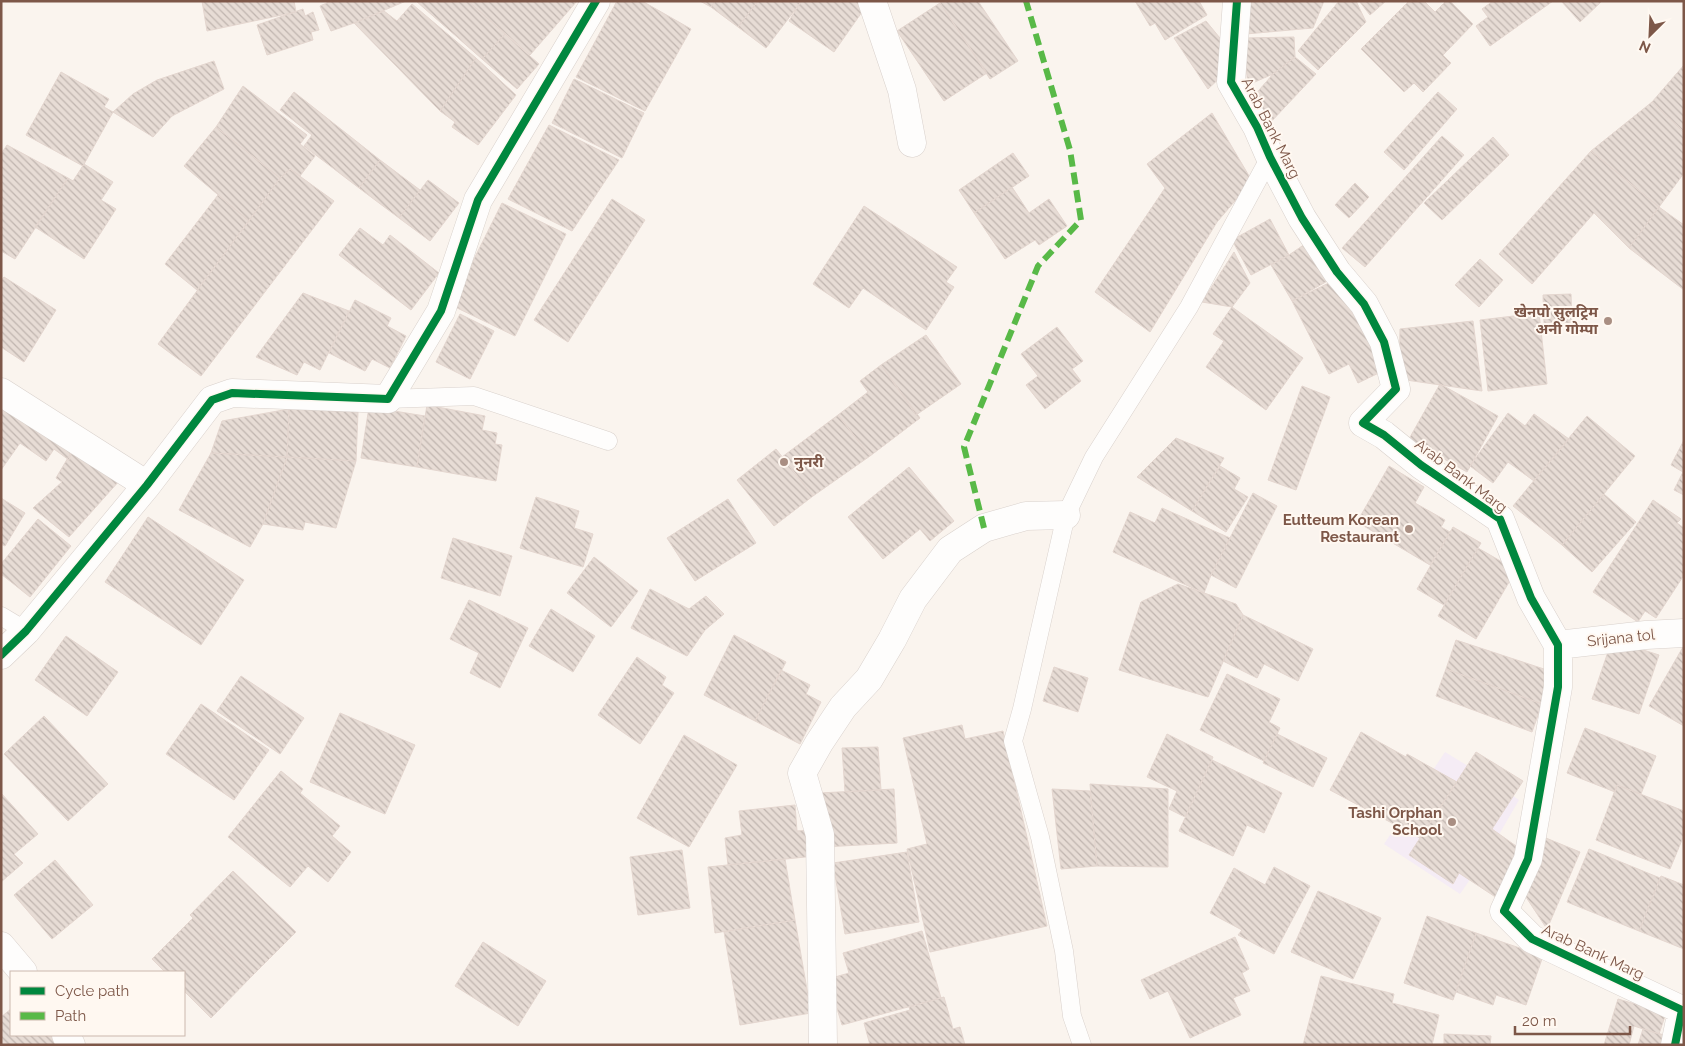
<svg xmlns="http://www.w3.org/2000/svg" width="1685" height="1046" viewBox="0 0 1685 1046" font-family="Raleway,'Noto Sans Devanagari',sans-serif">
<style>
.education{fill:#f5ecf5}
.building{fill:url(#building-back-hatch);stroke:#e4d6cf}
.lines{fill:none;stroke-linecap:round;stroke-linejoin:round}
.lane-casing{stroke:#d9d1cc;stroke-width:19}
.street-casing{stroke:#d9d1cc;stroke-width:29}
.lane{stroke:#fefdfc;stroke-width:18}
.street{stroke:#fefdfc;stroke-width:28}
.quiet{stroke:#58b947;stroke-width:6;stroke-dasharray:12 6;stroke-linecap:butt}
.cycleway-casing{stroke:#fff8f1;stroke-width:11}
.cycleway{stroke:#00873e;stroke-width:8}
.poi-dot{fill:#a98e82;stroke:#fff8f1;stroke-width:2}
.labels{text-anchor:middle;stroke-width:4;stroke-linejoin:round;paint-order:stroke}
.street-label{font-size:15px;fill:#7d5748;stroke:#fff8f1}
.poi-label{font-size:15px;font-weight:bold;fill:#7d5748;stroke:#fff8f1;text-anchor:end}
</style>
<defs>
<pattern id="building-back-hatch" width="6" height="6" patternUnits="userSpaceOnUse" patternTransform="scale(1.25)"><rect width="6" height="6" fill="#e7dcd5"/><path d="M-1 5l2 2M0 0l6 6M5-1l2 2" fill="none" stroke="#c0b5af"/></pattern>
</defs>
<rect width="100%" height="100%" fill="#faf4ee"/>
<path class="education" d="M1445 752 1486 777 1519 800 1490 850 1460 894 1384 844Z"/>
<path class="building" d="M202 1H294L296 12 207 31Z
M331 1H406L354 23 331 31 320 6Z
M416 1H468L505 34 482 59Z
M468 1H577L530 55Z
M617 1H642L691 29 645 111 576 77Z
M700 1H715L711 7Z
M715 1H758L738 27 711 7Z
M758 1 801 2 766 48 738 27Z
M801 1H867L869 2 834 52 789 21Z
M942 1H978L1018 61 990 79 940 3Z
M1135 1H1199L1207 15 1165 40 1155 23 1150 26Z
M1247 1H1324L1313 28 1246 34Z
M1339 1H1356L1366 22 1318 70 1298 51Z
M1359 1H1386L1370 15Z
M1409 1H1424L1435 12 1446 1H1450L1473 24 1443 55 1451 63 1423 92 1414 83 1404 92 1361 49Z
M1493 1H1553L1490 46 1476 26 1488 17 1482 9Z
M1561 1H1602L1580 22Z
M940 3 987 73 944 101 897 31Z
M412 4 476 58 440 111 354 23 384 11 397 21Z
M303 9 305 16 313 12 319 30 311 32 313 40 267 55 257 25Z
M1206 21 1224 43V74L1208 89 1174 38Z
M505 34 539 64 517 89 482 59Z
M1294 37 1295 57 1273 74 1248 85 1243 38Z
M1295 57 1316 74 1269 124 1253 97 1273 74Z
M476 58 516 95 478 145 452 127 455 122 440 111Z
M214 61 224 89 172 116 153 137 113 112 133 94 157 80Z
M1684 65V132L1652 102Z
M61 72 109 99 104 107 113 112 83 166 26 135Z
M574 79 644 113 622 158 552 123Z
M243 86 307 135 300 144 315 156 300 176 290 169 280 178 216 127Z
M294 92 380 160 359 188 304 146 312 135 280 110Z
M1438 92 1457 109 1404 170 1384 152Z
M1652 102 1684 132V173L1659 207 1591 151Z
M1212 113 1252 181 1217 222 1150 332 1095 292 1165 188 1147 164Z
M549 125 619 160 572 231 508 199Z
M216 127 280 178 249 221 184 166Z
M1442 136 1464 155 1365 267 1342 248Z
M1493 137 1509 155 1442 220 1424 203Z
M7 145 68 178 15 259 1 251V154Z
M1591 151 1659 207 1629 248 1594 213 1532 284 1499 254Z
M1013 153 1029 176 974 213 959 190Z
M380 160 420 190 399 218 359 188Z
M84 164 113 182 101 200 116 209 84 259 35 227 68 178 73 181Z
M290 169 334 201 201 376 158 344 280 178Z
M428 180 459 203 430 241 399 218Z
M1355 183 1369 197 1349 218 1335 205Z
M1012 187 1029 213 1049 199 1067 226 1039 245 1035 240 1005 259 974 213Z
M218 195 249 221 197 290 165 264Z
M612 199 645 220 568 342 534 320Z
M502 203 566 234 515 336 451 305Z
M864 206 957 267 946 282 954 287 926 330 863 288 849 308 813 284Z
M1659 207 1684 225V290L1629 248Z
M1270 219 1289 255 1251 275 1232 240Z
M360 228 383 245 390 235 439 273 411 310 339 255Z
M1308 242 1331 279 1292 301 1271 265 1289 255Z
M1234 252 1250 283 1232 307 1202 302Z
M1480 259 1503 280 1479 307 1455 285Z
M4 277 56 310 24 362 1 347V281Z
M1339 278 1385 370 1358 383 1349 364 1329 374 1292 301Z
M303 293 349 311 320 370 304 362 297 375 256 357Z
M1571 294 1572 323H1544L1543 295Z
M355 300 391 318 387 326 406 336 390 368 372 359 365 371 329 353Z
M1232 307 1303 358 1266 410 1206 367 1224 341 1213 334Z
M1539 313 1547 384 1488 391 1480 320Z
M460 314 494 331 470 379 436 362Z
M1473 321 1482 391 1399 379 1400 329Z
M1057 327 1083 361 1072 369 1081 381 1045 409 1026 385 1038 376 1021 354Z
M926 335 961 384 916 415 881 365Z
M881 365 920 418 870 456 838 415 868 392 860 381Z
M1440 384 1498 416 1467 472 1409 439Z
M1302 386 1330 397 1296 490 1268 480Z
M1 403 72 451 69 460 54 449 46 461 20 443 1 470Z
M427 405 485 416 482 430 497 433 495 444 502 445 496 481 417 467Z
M369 407 425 416 417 467 361 458Z
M289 409 287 457 211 453 222 421Z
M289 409 358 412 356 461 287 457Z
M1508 413 1525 426 1534 414 1569 439 1534 481 1508 462 1493 483 1470 466Z
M838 415 870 456 813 496 782 457Z
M1587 416 1635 456 1562 545 1513 506Z
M1176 438 1224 458 1192 511 1137 477Z
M1684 440V495L1674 490 1683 472 1671 465Z
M776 449 813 496 774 526 737 480Z
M72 451 120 480 69 537 33 508 62 482 56 478Z
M211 453 287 457 263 524 250 547 179 510Z
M287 457 356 461 336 528 305 522 303 530 263 524Z
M1220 466 1240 478 1234 489 1248 497 1226 532 1192 511Z
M1389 466 1424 487 1415 503 1445 520 1441 527 1450 532 1430 565 1357 522Z
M909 467 954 521 930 541 920 529 883 559 848 517Z
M1253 493 1277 506 1236 588 1211 575Z
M1604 494 1636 522 1592 572 1562 545Z
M536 497 579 511 574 528 593 534 583 567 520 548Z
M1 498 25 513 5 546 1 544Z
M728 499 756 543 695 581 667 538Z
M1653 500 1681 519 1677 523 1684 528V575L1656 618 1645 611 1638 622 1593 592Z
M1162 508 1230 538 1211 575 1204 593 1113 552 1130 512 1155 523Z
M148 517 244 580 201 645 105 582Z
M38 519 71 546 30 597 1 574V564Z
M1453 527 1481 543 1444 605 1417 589Z
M453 538 512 556 500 596 441 578Z
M1478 548 1516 570 1476 639 1438 616Z
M594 557 638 591 611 627 567 593Z
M1178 584 1236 604 1243 615 1208 697 1119 670 1141 602Z
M650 589 689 609 706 596 724 614 705 630 687 656 631 628Z
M469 600 528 628 500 688 470 673 479 653 450 639Z
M551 609 595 636 573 672 529 646Z
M1243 615 1313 649 1298 681 1264 664 1257 678 1223 661Z
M734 635 786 662 755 721 704 695Z
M66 636 118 672 87 716 35 680Z
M1456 640 1547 670 1542 704 1446 669Z
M1612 640 1659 655 1639 714 1592 699Z
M1683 647 1684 648V726L1649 706Z
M637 657 666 677 662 685 674 693 640 744 598 715Z
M1054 667 1088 678 1078 712 1043 701Z
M1446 669 1542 704 1532 732 1436 696Z
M781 670 810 685 806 694 821 702 800 744 755 721Z
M1227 674 1280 699 1269 722 1280 728 1264 761 1200 730Z
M241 676 304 718 280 754 217 711Z
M201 704 269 750 234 800 166 754Z
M340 713 415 745 385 814 310 782Z
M44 716 108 784 68 821 4 754Z
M962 725 965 739 1003 731 1047 926 930 952 907 849 927 844 903 738Z
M1585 728 1656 756 1641 794 1617 785 1615 792 1567 773Z
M1361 732 1406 757 1407 754 1457 782 1420 838 1330 790Z
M1167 734 1213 757 1185 817 1169 809 1177 791 1147 777Z
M1277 734 1327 758 1313 787 1263 763Z
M684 735 737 765 689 847 637 818Z
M878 747 881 790 845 792 842 748Z
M1476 752 1523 781 1492 829 1526 853 1497 898 1459 873 1453 884 1409 855Z
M1212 760 1282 793 1264 833 1247 825 1233 856 1179 831Z
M281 771 303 789 300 793 340 826 332 836 351 852 328 882 308 866 290 887 228 837Z
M1090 784 1168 789V867L1097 866Z
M1617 785 1684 811V835L1670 869 1596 840Z
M894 789 897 843 823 847 820 793Z
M1052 789 1090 791 1097 866 1061 869Z
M1 793 38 834 14 854 23 863 1 882Z
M795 805 797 831 811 830 815 856 728 865 725 838 742 835 739 811Z
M1541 836 1580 852 1547 929 1522 891Z
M1589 849 1660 878 1639 931 1567 902Z
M682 850 690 908 638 915 630 857Z
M907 852 919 922 845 934 833 863Z
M785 859 795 920 715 933 708 867Z
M55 860 93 905 52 939 14 895Z
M1274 867 1310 886 1274 954 1238 935 1242 930 1210 913 1234 868 1265 885Z
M233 871 296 932 252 976 190 915Z
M1661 876 1684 885V949L1639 931Z
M1318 891 1381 918 1353 979 1291 952Z
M1427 916 1476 933 1453 1000 1404 983Z
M193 918 252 976 211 1018 184 991V972H165L152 959Z
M795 920 811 1013 740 1025 724 932Z
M922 931 941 998 842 1025 828 979 849 973 843 953Z
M1476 933 1543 956 1526 1005 1496 995 1493 1005 1456 992Z
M1235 937 1249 969 1242 973 1250 991 1233 998 1241 1015 1190 1038 1168 991 1150 999 1141 980Z
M483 942 546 981 518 1026 455 986Z
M1321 976 1394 994 1392 1003 1439 1015 1432 1045H1303Z
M944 997 953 1029 960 1027 965 1045H870L864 1023 910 1010 909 1007Z
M1618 999 1666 1013 1659 1034 1634 1026 1629 1045H1604Z
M11 1009V1035H59L61 1045H1V1017Z
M1643 1029 1671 1037 1668 1045H1638Z
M1444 1034 1491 1036 1490 1045H1444Z"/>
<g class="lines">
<defs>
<path id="lane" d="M388 399 474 396 608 441
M1 616 26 631
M1082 1045 1072 1016 1064 951 1040 837 1013 741 1022 709 1066 515 1094 457 1189 307 1270 157"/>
<path id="street" d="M872 1 902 90 912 143
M1237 1 1231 82 1257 127 1270 157 1302 218 1337 272 1364 304 1384 342 1396 389 1363 423 1384 435 1421 465 1500 519 1531 598 1558 645V687L1528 859 1504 911 1532 939 1682 1010 1675 1045
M1 392 147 485
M1558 645 1646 635 1684 633
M1 655 26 631 147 485 212 400 232 393 388 399 441 311 478 200 596 1
M1 946 23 972
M66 1035 71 1045
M823 1045 820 835 802 773 819 743 843 707 869 679 892 640 913 599 950 550 984 528 1026 516 1066 515"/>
</defs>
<use href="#lane" class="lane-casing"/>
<use href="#street" class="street-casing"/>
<use href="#lane" class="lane"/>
<use href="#street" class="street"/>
<path class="quiet" d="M984 528 964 447 1038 266 1081 220 1070 150 1026 1"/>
<defs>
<path id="cycleway" d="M1237 1 1231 82 1257 127 1270 157 1302 218 1337 272 1364 304 1384 342 1396 389 1363 423 1384 435 1421 465 1500 519 1531 598 1558 645V687L1528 859 1504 911 1532 939 1682 1010 1675 1045
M1 655 26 631 147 485 212 400 232 393 388 399 441 311 478 200 596 1"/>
</defs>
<use href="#cycleway" class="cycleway-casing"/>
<use href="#cycleway" class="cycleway"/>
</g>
<g class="poi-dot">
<circle cx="1608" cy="321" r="5"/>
<circle cx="784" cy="462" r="5"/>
<circle cx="1409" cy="529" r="5"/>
<circle cx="1452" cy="822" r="5"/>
</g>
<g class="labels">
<g class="street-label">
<text transform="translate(1271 128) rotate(63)" y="5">Arab Bank Marg</text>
<text transform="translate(1461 476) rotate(37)" y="5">Arab Bank Marg</text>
<text transform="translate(1621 638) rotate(-6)" y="5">Srijana tol</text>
<text transform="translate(1593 952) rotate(25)" y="5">Arab Bank Marg</text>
</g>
<g class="poi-label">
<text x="1598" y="317">खेनपो सुलट्रिम<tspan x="1598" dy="17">अनी गोम्पा</tspan></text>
<text x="794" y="467" text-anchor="start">नुनरी</text>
<text x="1399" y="525">Eutteum Korean<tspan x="1399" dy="17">Restaurant</tspan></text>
<text x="1442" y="818">Tashi Orphan<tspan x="1442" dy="17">School</tspan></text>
</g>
</g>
<rect width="1685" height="1046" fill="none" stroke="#7d5748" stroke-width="5"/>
<rect x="10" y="971" width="175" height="65" fill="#fff8f1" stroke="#cbb8ad"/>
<rect x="20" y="987" width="25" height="8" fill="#00873e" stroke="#cbb8ad"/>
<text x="55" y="996" font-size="15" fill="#7d5748">Cycle path</text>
<rect x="20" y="1012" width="25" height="8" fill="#58b947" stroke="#cbb8ad"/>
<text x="55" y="1021" font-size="15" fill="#7d5748">Path</text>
<g transform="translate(1650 35) rotate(204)" stroke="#fff8f1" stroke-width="4" paint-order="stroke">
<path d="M0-4L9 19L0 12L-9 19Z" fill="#7d5748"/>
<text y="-8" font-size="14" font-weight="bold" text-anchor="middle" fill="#7d5748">N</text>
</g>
<path d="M1515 1026v8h115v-8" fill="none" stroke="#7d5748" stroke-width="2.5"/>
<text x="1522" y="1026" font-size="15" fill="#7d5748" stroke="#fff8f1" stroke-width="4" paint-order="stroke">20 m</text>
</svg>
